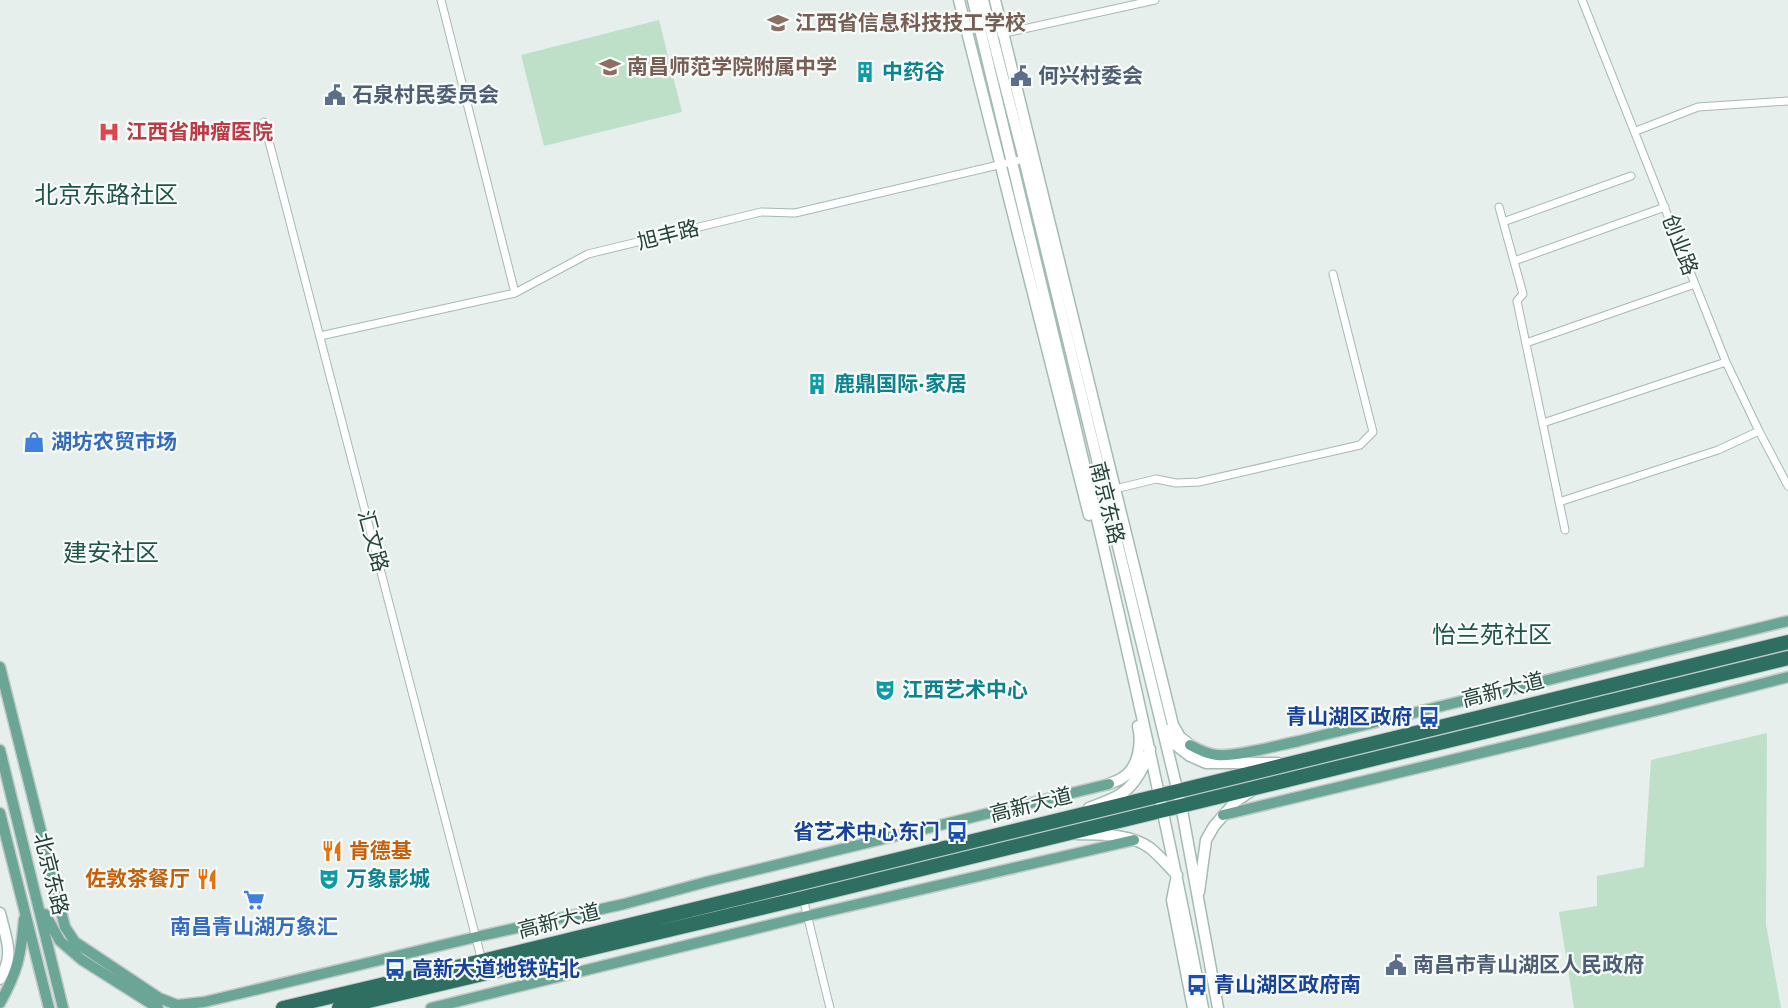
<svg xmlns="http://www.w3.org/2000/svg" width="1788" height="1008" viewBox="0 0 1788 1008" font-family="Signika,'Noto Sans SC',sans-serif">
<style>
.green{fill:#bfe0c8}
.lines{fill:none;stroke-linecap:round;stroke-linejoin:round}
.street-casing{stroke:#a8b8b2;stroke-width:9}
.secondary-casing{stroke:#a4bbb3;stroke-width:13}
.primary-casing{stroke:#c2cac8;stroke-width:13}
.highway-casing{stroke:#c2cac8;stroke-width:16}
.street{stroke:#fff;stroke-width:7}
.secondary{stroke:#fff;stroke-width:10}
.primary{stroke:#6aa596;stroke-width:10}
.highway{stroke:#2f6f62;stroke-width:14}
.labels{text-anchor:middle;stroke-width:4.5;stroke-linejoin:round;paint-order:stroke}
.education-label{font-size:21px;font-weight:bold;fill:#785e54;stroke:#f7fbf9;text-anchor:start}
.culture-label{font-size:21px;font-weight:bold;fill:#0d838f;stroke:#f7fbf9;text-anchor:start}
.service-label{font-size:21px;font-weight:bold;fill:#4e5e75;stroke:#f7fbf9;text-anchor:start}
.health-label{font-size:21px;font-weight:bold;fill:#be3a42;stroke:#f7fbf9;text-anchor:start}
.street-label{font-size:21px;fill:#24423a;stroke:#f7fbf9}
.shop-label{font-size:21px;font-weight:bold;fill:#366cbe;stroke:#f7fbf9;text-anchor:start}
.transit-label{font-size:21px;font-weight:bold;fill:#164399;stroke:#f7fbf9;text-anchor:end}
.food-label{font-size:21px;font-weight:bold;fill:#c56008;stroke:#f7fbf9;text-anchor:start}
.quarter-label{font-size:24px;fill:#1f5548;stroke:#f7fbf9}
</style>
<rect width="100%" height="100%" fill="#e6efeb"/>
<path class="green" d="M659 20 682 112 544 146 521 55Z
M1767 733 1766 924 1781 1008H1574L1559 912 1597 906V876L1644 867 1651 760Z"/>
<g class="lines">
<defs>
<path id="street" d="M441 0 515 293
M1582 0 1726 362 1759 431 1788 486
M1001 34 1155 0
M264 122 482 961
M1636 131 1698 107 1788 101
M1499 207 1523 294 1517 301 1565 530
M1503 222 1631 176
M1514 261 1665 207
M320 336 515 293 588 254 761 212 795 213 1024 159
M1526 343 1695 284
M1543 423 1726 362
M1115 489 1156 479 1176 483 1199 482 1360 445 1373 432 1333 274
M1559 502 1718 450 1759 431
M803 898 830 1008"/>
<path id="secondary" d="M959 0 1089 515
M973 0C1053 335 1137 670 1203 1008
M983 0 1024 159 1181 805 1218 1008
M995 0 1173 725 1180 737 1190 745
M1167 730 1172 742 1190 756 1206 763H1278
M1109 784C1113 782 1118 781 1122 778 1139 768 1142 743 1138 726
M1089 808C1099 804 1112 800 1121 794 1136 784 1145 765 1150 749
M1077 834C1101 835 1130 833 1150 848 1160 856 1168 866 1177 875L1172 900 1193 1008
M1199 892 1206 840 1214 826 1236 801 1251 791
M0 913C6 939 15 954 0 979"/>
<path id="primary" d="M0 667 65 927 75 942 159 998 177 1005 204 1002 476 937 624 904 710 881 1109 784
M1190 745C1199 750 1207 754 1217 755 1237 757 1278 745 1299 741L1788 621
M0 750 63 1008
M0 813 49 1008
M1223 815 1663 709 1788 677
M45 914 60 941 82 960 158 1008
M0 1003C18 971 21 955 24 919
M431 1008 807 916 1134 840"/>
<path id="highway" d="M283 1008 482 961 1788 642
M339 1008 803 898 1788 658"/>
</defs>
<use href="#street" class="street-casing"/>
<use href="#secondary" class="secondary-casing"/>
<use href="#primary" class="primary-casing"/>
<use href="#highway" class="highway-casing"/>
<use href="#street" class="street"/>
<use href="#secondary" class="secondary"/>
<use href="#primary" class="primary"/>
<use href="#highway" class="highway"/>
</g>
<defs>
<symbol id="school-bare" viewBox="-9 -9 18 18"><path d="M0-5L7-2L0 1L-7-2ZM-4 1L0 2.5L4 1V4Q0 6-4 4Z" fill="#8d6e63" stroke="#f7fbf9" stroke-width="2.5" paint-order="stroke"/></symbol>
<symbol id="building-bare" viewBox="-9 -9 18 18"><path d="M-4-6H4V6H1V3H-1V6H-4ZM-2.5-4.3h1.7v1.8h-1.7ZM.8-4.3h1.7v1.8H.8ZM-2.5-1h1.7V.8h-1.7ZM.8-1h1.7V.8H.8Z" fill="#0f9aa8" stroke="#f7fbf9" stroke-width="2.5" paint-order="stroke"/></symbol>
<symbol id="civic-bare" viewBox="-9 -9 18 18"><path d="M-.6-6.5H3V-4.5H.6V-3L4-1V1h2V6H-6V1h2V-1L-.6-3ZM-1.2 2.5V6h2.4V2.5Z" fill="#5c6f8a" stroke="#f7fbf9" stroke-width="2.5" paint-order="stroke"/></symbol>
<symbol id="hospital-bare" viewBox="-9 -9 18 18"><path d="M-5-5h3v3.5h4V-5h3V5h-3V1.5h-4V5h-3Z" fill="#e0444e" stroke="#f7fbf9" stroke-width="2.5" paint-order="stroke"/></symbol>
<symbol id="shop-bare" viewBox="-9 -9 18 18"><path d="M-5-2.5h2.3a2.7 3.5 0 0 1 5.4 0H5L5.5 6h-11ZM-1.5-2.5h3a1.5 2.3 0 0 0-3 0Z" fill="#3f7fe0" stroke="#f7fbf9" stroke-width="2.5" paint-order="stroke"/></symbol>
<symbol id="theatre-bare" viewBox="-9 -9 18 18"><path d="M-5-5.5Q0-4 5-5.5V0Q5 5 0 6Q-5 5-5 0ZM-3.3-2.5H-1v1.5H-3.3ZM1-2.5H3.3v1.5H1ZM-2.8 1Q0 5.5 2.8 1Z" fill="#0f9aa8" stroke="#f7fbf9" stroke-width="2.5" paint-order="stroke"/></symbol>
<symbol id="bus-bare" viewBox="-9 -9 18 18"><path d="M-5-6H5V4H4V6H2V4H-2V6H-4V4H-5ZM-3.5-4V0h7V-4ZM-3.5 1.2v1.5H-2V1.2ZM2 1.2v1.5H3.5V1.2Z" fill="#1a4fb4" stroke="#f7fbf9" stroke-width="2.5" paint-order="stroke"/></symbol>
<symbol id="restaurant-bare" viewBox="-9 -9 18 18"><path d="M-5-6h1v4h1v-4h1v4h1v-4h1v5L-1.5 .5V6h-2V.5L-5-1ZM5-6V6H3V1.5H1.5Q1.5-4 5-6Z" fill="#e8710a" stroke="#f7fbf9" stroke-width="2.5" paint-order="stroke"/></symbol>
<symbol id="supermarket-bare" viewBox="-9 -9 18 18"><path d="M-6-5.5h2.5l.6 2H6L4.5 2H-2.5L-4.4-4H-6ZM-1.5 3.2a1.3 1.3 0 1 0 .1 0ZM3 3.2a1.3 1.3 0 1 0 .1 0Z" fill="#3f7fe0" stroke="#f7fbf9" stroke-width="2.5" paint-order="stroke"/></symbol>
</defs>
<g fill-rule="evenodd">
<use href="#school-bare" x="763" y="8" width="30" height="30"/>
<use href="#school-bare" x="595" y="52" width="30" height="30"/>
<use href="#building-bare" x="850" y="57" width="30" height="30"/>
<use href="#civic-bare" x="1006" y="61" width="30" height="30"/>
<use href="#civic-bare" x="320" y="80" width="30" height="30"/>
<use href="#hospital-bare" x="94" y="117" width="30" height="30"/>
<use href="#building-bare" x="802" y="369" width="30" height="30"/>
<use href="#shop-bare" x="19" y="427" width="30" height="30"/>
<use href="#theatre-bare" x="870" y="675" width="30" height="30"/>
<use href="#bus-bare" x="1414" y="702" width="30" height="30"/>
<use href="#bus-bare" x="942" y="817" width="30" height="30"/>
<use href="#restaurant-bare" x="317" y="836" width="30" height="30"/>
<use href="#restaurant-bare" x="192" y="864" width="30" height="30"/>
<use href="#theatre-bare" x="314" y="864" width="30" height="30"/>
<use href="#supermarket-bare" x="239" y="885" width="30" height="30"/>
<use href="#civic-bare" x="1381" y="950" width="30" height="30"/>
<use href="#bus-bare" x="380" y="954" width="30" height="30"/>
<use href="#bus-bare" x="1182" y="970" width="30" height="30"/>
</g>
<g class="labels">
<g class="education-label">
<text x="795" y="30">江西省信息科技技工学校</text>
<text x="627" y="74">南昌师范学院附属中学</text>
</g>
<g class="culture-label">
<text x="882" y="79">中药谷</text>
<text x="834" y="391">鹿鼎国际·家居</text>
<text x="902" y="697">江西艺术中心</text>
<text x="346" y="886">万象影城</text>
</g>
<g class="service-label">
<text x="1038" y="83">何兴村委会</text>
<text x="352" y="102">石泉村民委员会</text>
<text x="1413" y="972">南昌市青山湖区人民政府</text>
</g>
<g class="health-label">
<text x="126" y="139">江西省肿瘤医院</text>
</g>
<g class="street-label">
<text transform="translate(668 235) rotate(-14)" y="7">旭丰路</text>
<text transform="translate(1680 245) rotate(69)" y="7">创业路</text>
<text transform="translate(1107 503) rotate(76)" y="7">南京东路</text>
<text transform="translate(373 541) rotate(75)" y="7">汇文路</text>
<text transform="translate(1503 690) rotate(-14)" y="7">高新大道</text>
<text transform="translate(1031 805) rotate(-14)" y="7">高新大道</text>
<text transform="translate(51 874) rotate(76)" y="7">北京东路</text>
<text transform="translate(559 921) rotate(-14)" y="7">高新大道</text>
</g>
<g class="shop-label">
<text x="51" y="449">湖坊农贸市场</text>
<text x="254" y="934" text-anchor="middle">南昌青山湖万象汇</text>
</g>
<g class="transit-label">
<text x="1412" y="724">青山湖区政府</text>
<text x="940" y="839">省艺术中心东门</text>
<text x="412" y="976" text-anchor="start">高新大道地铁站北</text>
<text x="1214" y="992" text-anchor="start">青山湖区政府南</text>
</g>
<g class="food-label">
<text x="349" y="858">肯德基</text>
<text x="190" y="886" text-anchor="end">佐敦茶餐厅</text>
</g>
<g class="quarter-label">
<text x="106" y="203">北京东路社区</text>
<text x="111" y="561">建安社区</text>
<text x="1492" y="643">怡兰苑社区</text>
</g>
</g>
</svg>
